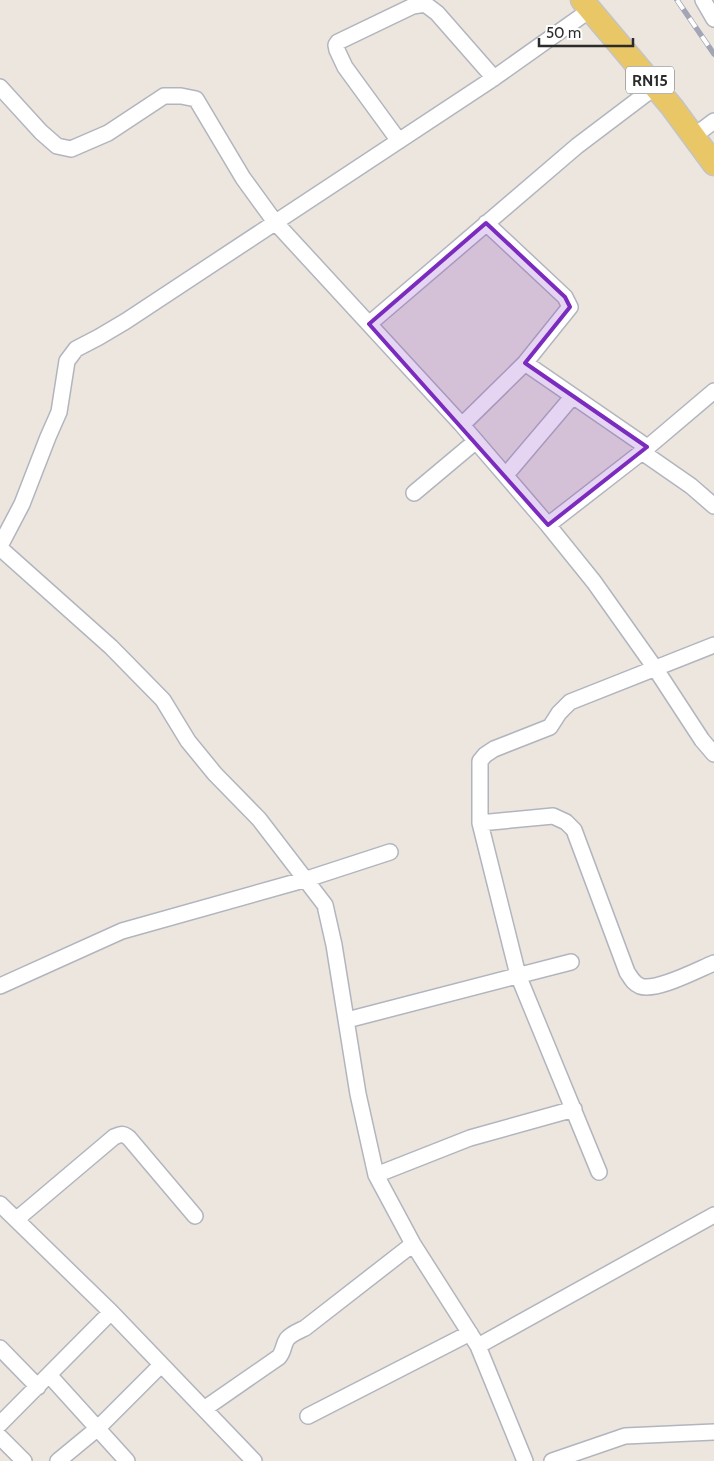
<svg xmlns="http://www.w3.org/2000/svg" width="714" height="1461" viewBox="0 0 714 1461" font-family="Cabin,sans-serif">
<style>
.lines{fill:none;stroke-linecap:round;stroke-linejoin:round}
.minor-casing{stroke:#b2b5be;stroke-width:18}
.primary-casing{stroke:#c4c4c4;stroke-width:25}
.minor{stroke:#fff;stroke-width:15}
.primary{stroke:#eac766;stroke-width:22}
.rail-casing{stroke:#a1a5b5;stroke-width:5.5}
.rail{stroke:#fff;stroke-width:4;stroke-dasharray:11;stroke-linecap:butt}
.marked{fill:#7b2cbf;fill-opacity:0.2;stroke:#7b2cbf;stroke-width:4;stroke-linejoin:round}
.labels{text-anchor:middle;stroke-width:5;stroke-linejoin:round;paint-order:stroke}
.shield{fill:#fff;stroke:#6b6b6b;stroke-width:1}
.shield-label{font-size:16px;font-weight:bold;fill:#2b2b2b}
</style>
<rect width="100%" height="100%" fill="#ece6de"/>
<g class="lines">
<defs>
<path id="minor" d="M703 0 714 19
M0 87 41 132 57 146 71 149 108 133 164 96H181L196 99 243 178 275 222 462 425 548 525 594 582 655 668 702 740 714 754
M694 136 714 121
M399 141 345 67 337 50 336 45 338 42 413 6 425 4 437 13 494 78
M369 324 577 146 655 87
M525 363 647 447
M462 425 525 363 570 307 565 297 486 223
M642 452 691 486 714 506
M506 475 573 396
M414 493 476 441
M548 525 642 452 714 391
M0 546 22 504 48 437 59 412 67 361 76 349 99 337 126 321 494 78 590 10
M0 548 111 647 163 700 188 741 215 774 259 819 325 905 334 945 358 1094 376 1175 413 1244 478 1346 525 1461
M480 823 553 816 566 822 574 830 627 972C631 978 633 983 640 986 656 992 697 970 714 963
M0 986 122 931 307 879 390 852
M347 1020 571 962
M599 1172 518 975 480 823V761L485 755 494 749 550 727 559 713 570 702 714 645
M376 1175 470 1138 574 1109
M0 1204 111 1312 254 1461
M17 1219 114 1137C121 1134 123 1133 129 1138L195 1216
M478 1346 714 1215
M0 1348 38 1387
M50 1376 127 1461
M204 1409 279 1357C284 1351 283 1345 287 1339 291 1334 299 1331 305 1328L413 1244
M308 1416 470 1333
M0 1424 111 1312
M0 1437 24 1461
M58 1461 98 1428 161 1365
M552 1461 625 1436 714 1432"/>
<path id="primary" d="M582 0 672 107 714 164"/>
</defs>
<use href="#minor" class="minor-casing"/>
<use href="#primary" class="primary-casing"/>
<use href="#minor" class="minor"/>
<use href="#primary" class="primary"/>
<defs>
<path id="rail" d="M677 0 714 54"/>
</defs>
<use href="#rail" class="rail-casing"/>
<use href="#rail" class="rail"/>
</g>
<path class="marked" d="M486 223 565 297 570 307 525 363 647 447 548 525 369 324Z"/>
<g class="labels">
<rect class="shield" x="626" y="66.5" width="48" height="27" rx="4"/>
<g class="shield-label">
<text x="650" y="86">RN15</text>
</g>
</g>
<path d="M539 38v8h94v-8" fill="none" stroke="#2b2b2b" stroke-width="2.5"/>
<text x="546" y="38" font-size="15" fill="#2b2b2b" stroke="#ffffff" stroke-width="4" paint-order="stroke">50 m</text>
</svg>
